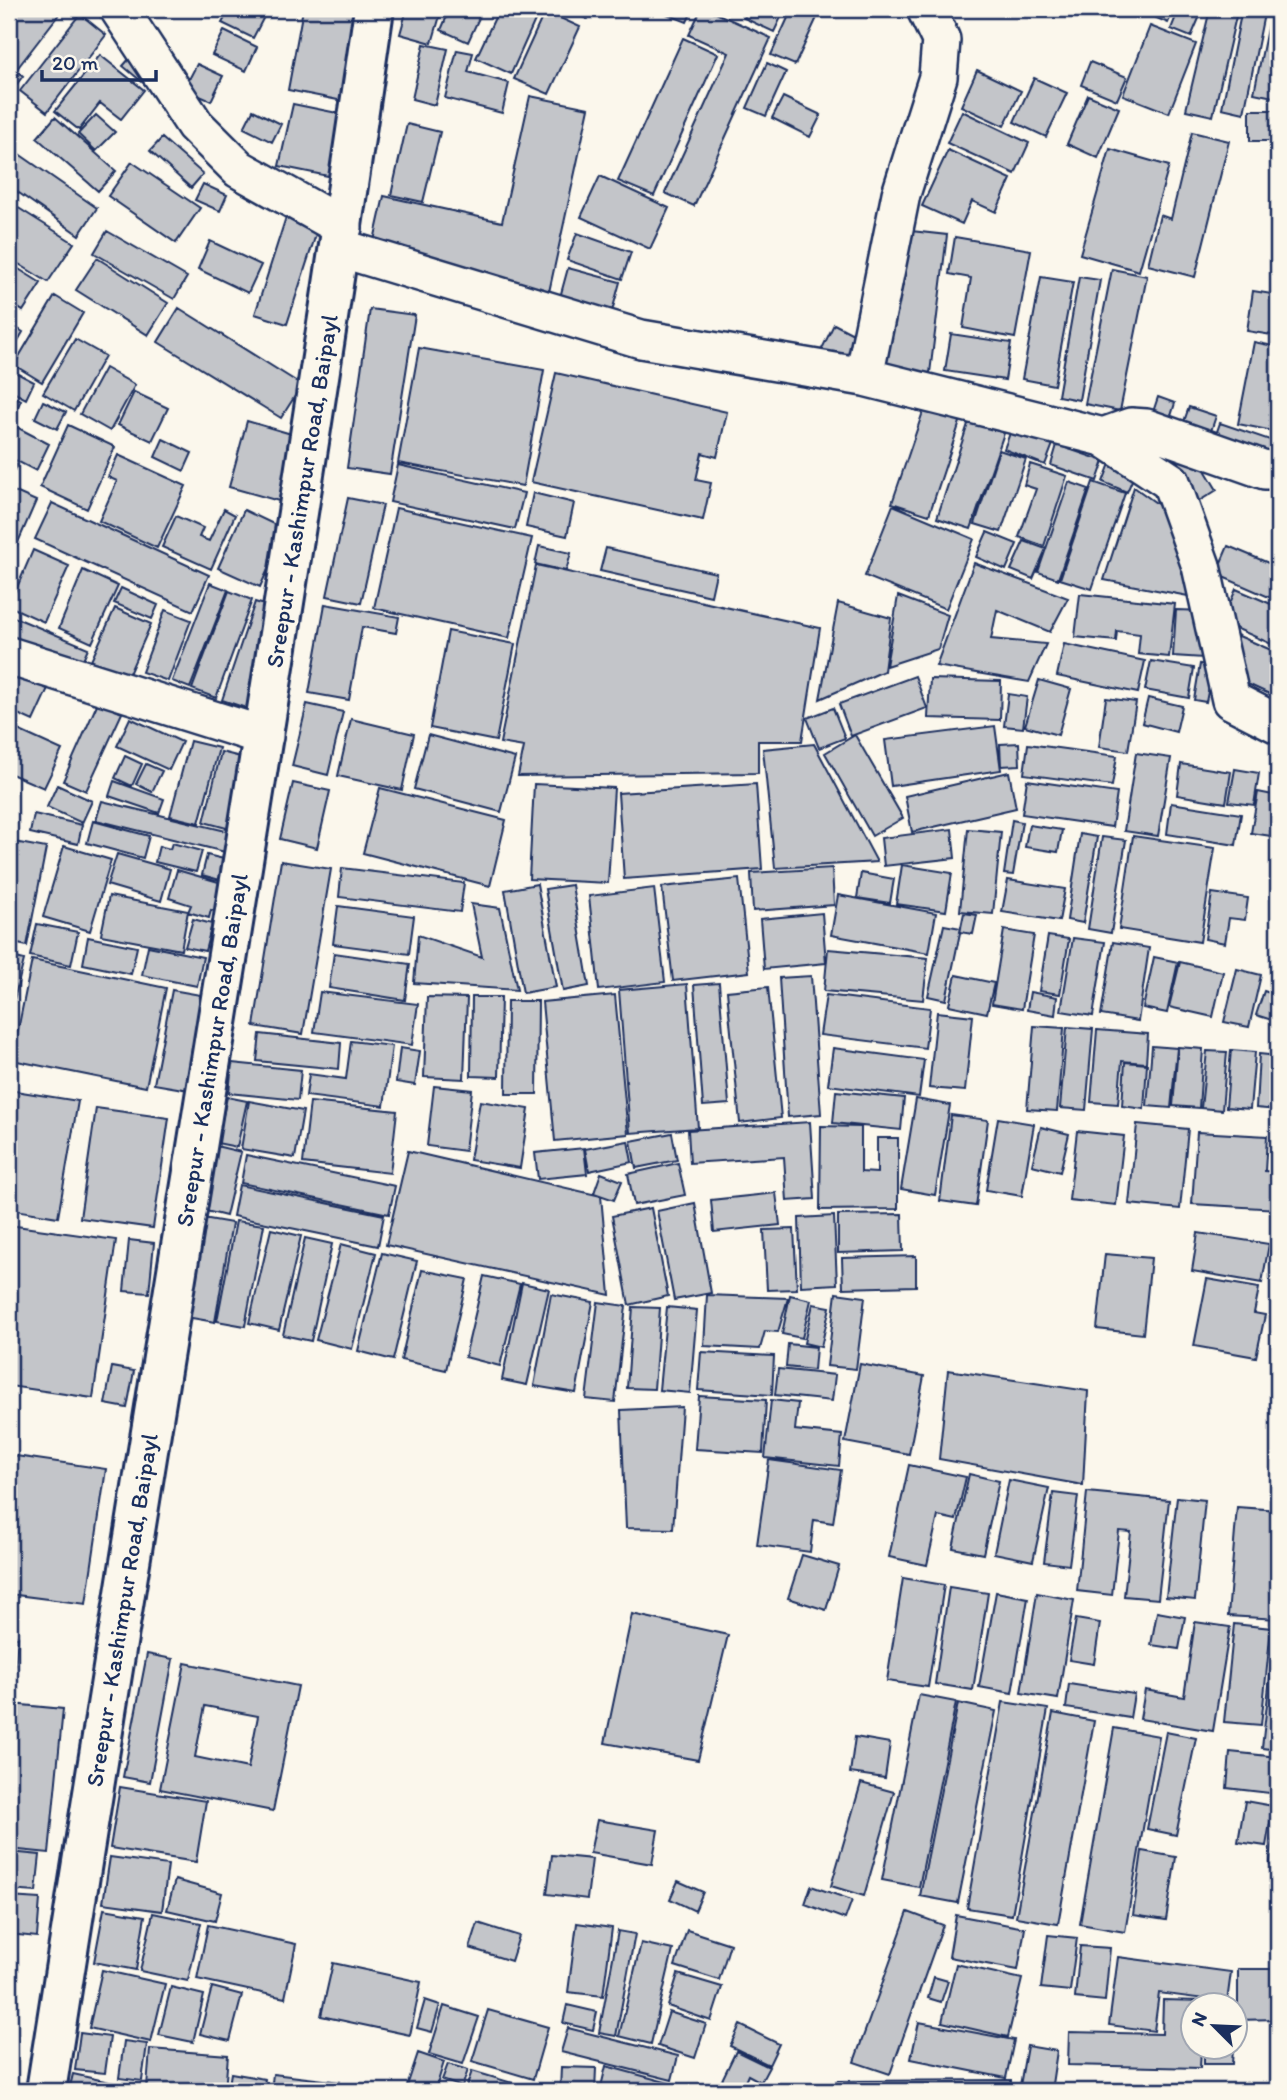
<svg xmlns="http://www.w3.org/2000/svg" width="1287" height="2100" viewBox="0 0 1287 2100" font-family="Itim,sans-serif">
<style>
.building{fill:#c3c5c9;stroke:#1b2f5e;stroke-width:2;fill-rule:evenodd}
.lines{fill:none;stroke-linecap:round;stroke-linejoin:round}
.minor-casing{stroke:#1b2f5e;stroke-width:42}
.tertiary-casing{stroke:#1b2f5e;stroke-width:44}
.minor{stroke:#fbf7ec;stroke-width:37}
.tertiary{stroke:#fbf7ec;stroke-width:38}
.labels{text-anchor:middle;stroke-width:7;stroke-linejoin:round;paint-order:stroke}
.street-label{font-size:24px;fill:#1b2f5e;stroke:#fbf7ec}
</style>
<rect width="100%" height="100%" fill="#fbf7ec"/>
<filter id="ink" filterUnits="userSpaceOnUse"><feTurbulence type="fractalNoise" baseFrequency=".0143" numOctaves="2"/><feDisplacementMap in="SourceGraphic" scale="14" xChannelSelector="R" yChannelSelector="G"/><feConvolveMatrix kernelMatrix="1 2 1 2 8 2 1 2 1" color-interpolation-filters="sRGB"/></filter>
<g filter="url(#ink)">
<path class="building" d="M9 9H63L16 70 23 76 9 94Z
M230 9H268L253 38 222 23Z
M303 9H367L348 102 288 90Z
M407 9H442L432 43 400 34Z
M450 9H483L468 42 441 30Z
M499 9H540L511 74 476 58Z
M565 9H592L587 19Z
M654 9H693L687 22Z
M701 9H707L771 38 694 206 665 193 729 53 689 35Z
M748 9H785L774 32 744 18Z
M792 9H821L795 65 771 55Z
M1096 9H1112L1108 16Z
M1136 9H1174L1168 23Z
M1179 9H1203L1191 37 1171 29Z
M1210 9 1237 12 1213 116 1186 110Z
M1242 9H1265L1244 113 1222 108Z
M1271 9H1278V98L1254 93Z
M545 11 580 27 549 94 514 79Z
M80 14 106 35 47 112 20 91Z
M1150 26 1196 44 1169 113 1123 95Z
M224 31 257 47 246 71 212 55Z
M683 38 718 54 654 196 618 181Z
M424 44 448 49 435 105 412 99Z
M138 49 154 92 123 66Z
M457 50 473 53 468 72 509 83 502 113 445 98Z
M100 55 144 90 121 119 100 103 79 130 55 111Z
M1090 62 1127 77 1117 100 1081 85Z
M767 63 786 72 766 116 747 108Z
M197 64 223 76 211 101 184 89Z
M977 70 1021 91 1004 126 961 106Z
M1034 78 1067 93 1046 137 1014 122Z
M1088 95 1119 108 1098 158 1067 144Z
M530 96 589 108 549 292 371 254 384 196 502 222Z
M783 97 821 115 810 137 772 118Z
M293 104 347 115 333 177 279 166Z
M253 110 281 124 272 142 244 128Z
M1250 110H1278V141H1250Z
M962 111 1029 143 1015 174 947 143Z
M96 115 115 132 96 151 78 134Z
M55 117 116 171 98 191 37 138Z
M407 124 440 132 423 202 391 195Z
M1192 132 1229 141 1195 277 1148 265 1160 215 1171 219Z
M162 138 203 174 191 188 150 151Z
M9 147 97 208 79 235 9 186Z
M1110 149 1169 166 1139 271 1080 254Z
M948 150 1011 179 996 212 972 201 962 224 922 206Z
M132 162 200 208 176 243 108 196Z
M600 176 669 208 650 249 581 217Z
M203 184 227 195 220 211 195 200Z
M9 202 74 243 48 282 9 258Z
M286 217 318 228 287 324 255 314Z
M902 230 947 235 930 373 885 367Z
M107 231 187 277 174 299 94 253Z
M577 233 631 252 622 279 567 260Z
M955 237 1031 250 1015 338 963 328 971 278 949 274Z
M210 241 261 265 248 293 198 269Z
M97 258 168 303 148 335 76 290Z
M9 263 41 283 23 311 9 302Z
M568 268 620 282 611 315 559 301Z
M1112 269 1147 276 1120 411 1085 404Z
M1041 277 1073 282 1054 385 1022 379Z
M1079 277 1100 280 1079 400 1058 396Z
M1253 291 1278 295V336L1247 331Z
M55 296 83 313 42 382 14 365Z
M179 308 302 385 281 418 158 342Z
M370 309 415 315 390 474 347 468Z
M9 323 23 332 9 356Z
M834 324 859 337 843 369 818 357Z
M951 334 1011 343 1005 380 945 371Z
M75 339 105 356 74 411 43 393Z
M1254 342 1278 347V432L1238 424Z
M419 348 544 370 523 486 398 463Z
M105 368 135 385 110 431 80 414Z
M13 371 34 382 26 399 9 390V380Z
M556 373 727 412 717 457 702 453 696 480 711 483 703 520 531 482Z
M134 392 168 408 152 441 118 425Z
M9 394 21 400 11 421 9 420Z
M1158 397 1175 403 1167 429 1149 424Z
M43 401 66 412 57 429 35 418Z
M926 403 962 416 929 515 892 503Z
M1189 407 1216 416 1207 443 1180 433Z
M247 421 305 438 286 503 229 487Z
M969 421 1004 433 971 529 937 518Z
M9 423 49 444 36 471 9 457Z
M1220 423 1273 441 1266 461 1213 443Z
M68 425 115 447 87 509 40 487Z
M1012 428 1053 444 1045 465 1004 449Z
M163 439 192 453 184 471 155 457Z
M1057 445 1104 461 1097 481 1051 465Z
M999 450 1026 459 1001 532 975 524Z
M1193 450 1217 490 1199 501 1175 461Z
M118 455 186 486 157 548 99 521 117 481 108 477Z
M9 460 17 465 9 480Z
M1111 461 1136 471 1127 492 1103 482Z
M1030 464 1067 476 1044 546 1019 537 1036 489 1024 485Z
M398 465 524 493 515 529 390 502Z
M1069 482 1089 489 1058 579 1038 572Z
M1093 482 1125 493 1092 589 1060 579Z
M1134 487 1167 511 1186 552 1188 596 1104 580Z
M11 490 36 501 9 563V494Z
M533 493 574 503 567 536 526 527Z
M348 498 383 505 361 603 327 596Z
M52 503 209 575 193 611 35 539Z
M893 505 974 539 946 609 865 576Z
M396 508 532 538 509 638 374 608Z
M224 509 235 515 211 569 162 547 176 516 203 528 199 537 209 541Z
M244 510 286 530 260 587 218 568Z
M987 532 1017 544 1006 570 976 557Z
M1024 541 1046 549 1033 579 1011 570Z
M539 546 571 553 566 571 535 564Z
M1228 546 1278 567V601L1216 574Z
M606 548 716 573 711 596 600 571Z
M33 550 69 566 44 622 9 606Z
M974 563 1068 598 1050 632 997 610 991 639 1046 644 1029 682 936 666Z
M536 565 820 628 802 741H758V773L518 776 524 747 500 743Z
M83 570 118 586 92 643 59 628Z
M210 583 228 590 190 688 172 681Z
M121 588 158 605 152 619 114 603Z
M1236 589 1278 607V647L1222 622Z
M229 591 252 600 216 698 192 689Z
M1080 594 1175 604 1169 657 1138 654 1140 634 1117 631 1116 641 1075 637Z
M898 596 948 615 938 649 886 666Z
M255 602 280 610 246 708 222 700Z
M838 603 891 618 884 671 820 699Z
M325 604 399 617 396 633 362 627 349 700 309 693Z
M115 608 151 624 122 690 85 674Z
M165 610 191 620 168 681 142 672Z
M1176 610 1206 611 1204 658 1173 656Z
M9 615 88 648 76 675 9 646Z
M448 631 515 644 496 741 430 728Z
M1232 633 1278 653V698L1237 679Z
M1064 644 1145 661 1138 693 1057 676Z
M1151 661 1194 668 1189 698 1145 690Z
M1200 664 1213 666 1206 702 1194 700Z
M15 667 50 684 33 721 9 710V682Z
M915 676 927 708 851 736 839 704Z
M930 679 1001 681 1000 720 928 718Z
M1039 680 1071 689 1058 735 1025 726Z
M1008 694 1027 697 1023 728 1004 726Z
M1106 698 1136 702 1128 751 1099 747Z
M1148 698 1182 706 1176 732 1142 723Z
M98 702 122 713 86 791 63 781Z
M307 704 343 712 328 775 292 766Z
M833 708 845 738 819 748 807 718Z
M130 718 182 742 169 770 117 746Z
M351 719 414 734 402 790 338 776Z
M9 726 62 750 44 788 9 773Z
M995 726 1001 770 891 786 885 740Z
M428 735 515 758 501 812 414 789Z
M855 735 903 818 872 836 825 753Z
M190 741 219 748 199 823 170 816Z
M1019 743 1020 765 1001 766 1000 744Z
M814 744 877 862 775 868 763 749Z
M1028 744 1117 756 1112 786 1024 774Z
M221 752 252 760 234 830 204 822Z
M1136 753 1171 758 1158 836 1124 831Z
M125 756 142 764 132 786 115 778Z
M146 764 162 771 152 792 136 784Z
M1181 764 1231 772 1226 803 1177 795Z
M1235 769 1259 773 1254 805 1229 802Z
M1009 772 1016 808 912 832 905 796Z
M1027 780 1117 793 1112 827 1022 814Z
M114 781 164 799 159 813 109 796Z
M293 783 330 791 317 848 280 839Z
M534 784 614 788 608 883 529 879Z
M756 784 762 869 624 879 618 793Z
M57 785 92 801 82 823 47 807Z
M380 788 506 820 490 886 363 853Z
M1258 792 1278 796V837L1251 833Z
M102 801 230 832 225 852 96 820Z
M1171 803 1241 814 1236 845 1167 834Z
M34 814 82 825 78 844 30 833Z
M1012 820 1022 822 1013 875 1004 874Z
M93 821 149 836 143 858 87 843Z
M1029 825 1062 830 1058 852 1025 847Z
M952 829 955 858 884 866 881 838Z
M968 829 1001 832 993 914 960 911Z
M1080 834 1097 837 1083 923 1067 920Z
M1133 836 1215 848 1200 942 1119 929Z
M1102 837 1126 840 1111 933 1088 929Z
M9 841 46 848 27 946 9 942Z
M172 843 202 851 196 872 155 862 159 846 170 849Z
M64 846 111 860 90 931 43 917Z
M117 854 170 869 161 901 107 885Z
M207 855 232 861 227 882 202 875Z
M281 861 331 869 303 1034 254 1026Z
M902 865 952 873 946 911 896 904Z
M342 868 464 883 460 912 339 897Z
M832 868 834 905 753 911 751 873Z
M177 870 229 885 221 913 211 910 209 918 188 912 191 905 169 898Z
M861 873 894 879 890 903 857 898Z
M739 879 749 972 673 981 662 887Z
M1008 880 1065 889 1059 921 1002 912Z
M537 884 556 987 523 993 505 890Z
M572 885 589 986 563 991 545 889Z
M654 888 665 982 599 990 589 896Z
M1212 893 1248 898 1245 920 1229 918 1225 943 1205 939Z
M838 895 936 913 929 953 831 935Z
M109 896 188 911 181 950 101 935Z
M471 904 500 908 517 990 414 983 418 935 482 957Z
M338 906 414 916 409 954 333 944Z
M822 913 826 963 764 969 760 919Z
M964 913 977 915 973 934 960 932Z
M193 919 212 924 205 951 185 947Z
M37 924 78 932 71 965 30 956Z
M944 925 961 928 946 1000 928 996Z
M1004 930 1034 935 1022 1009 992 1004Z
M1048 936 1069 939 1060 994 1039 991Z
M88 937 137 947 131 974 83 964Z
M1073 938 1105 942 1093 1016 1061 1011Z
M1113 942 1149 948 1138 1021 1101 1015Z
M148 946 203 957 197 986 142 975Z
M828 949 928 958 923 1000 824 991Z
M334 953 410 964 405 1000 329 988Z
M9 956 24 960 9 1020Z
M1154 957 1178 962 1167 1013 1143 1008Z
M32 960 166 988 146 1087 12 1060Z
M1180 962 1223 972 1213 1017 1169 1007Z
M1237 969 1261 975 1249 1027 1224 1022Z
M956 975 994 983 987 1013 949 1005Z
M811 976 821 1114 788 1117 779 978Z
M719 983 729 1104 703 1106 694 985Z
M687 984 698 1128 630 1133 619 990Z
M768 987 781 1118 740 1123 727 991Z
M172 990 206 996 189 1090 154 1084Z
M1264 991 1278 996V1022L1256 1015Z
M320 992 418 1004 412 1045 314 1032Z
M1030 992 1057 997 1055 1015 1027 1010Z
M615 995 628 1134 555 1141 542 1002Z
M826 995 930 1008 925 1048 820 1035Z
M427 997 467 998 464 1079 424 1077Z
M472 997H501L499 1077 471 1076Z
M507 1001H538L537 1094H506Z
M937 1012 973 1016 965 1091 929 1088Z
M1034 1026 1064 1028 1057 1111 1027 1109Z
M1067 1027 1093 1029 1086 1110 1060 1108Z
M1097 1030 1148 1034 1146 1063 1122 1061 1118 1104 1091 1102Z
M260 1034 341 1043 339 1069 257 1061Z
M351 1041 392 1046 384 1106 306 1096 309 1074 346 1079Z
M1152 1046 1177 1048 1171 1108 1147 1106Z
M1178 1047 1203 1049 1199 1108 1173 1106Z
M400 1048 420 1051 415 1085 396 1082Z
M833 1048 924 1060 919 1097 828 1085Z
M1231 1050 1255 1052 1250 1109 1226 1107Z
M1207 1051 1227 1052 1222 1110 1201 1108Z
M1259 1054 1278 1056 1277 1110 1256 1108Z
M1125 1062 1147 1064 1144 1109 1122 1106Z
M232 1063 301 1070 298 1100 229 1093Z
M434 1086 472 1090 465 1151 427 1146Z
M9 1090 78 1101 58 1217 9 1209Z
M836 1091 904 1098 901 1130 833 1123Z
M227 1097 247 1101 237 1147 217 1143Z
M916 1099 950 1105 935 1195 901 1189Z
M249 1101 303 1111 295 1158 241 1149Z
M480 1101 529 1109 520 1168 470 1160Z
M310 1102 397 1111 390 1173 303 1163Z
M96 1108 169 1118 153 1228 80 1218Z
M951 1115 988 1120 976 1206 940 1201Z
M998 1118 1034 1124 1022 1196 986 1190Z
M810 1122 815 1199 787 1201 784 1157 690 1163 688 1130Z
M1137 1124 1188 1129 1180 1209 1129 1204Z
M821 1126 861 1127V1172L877 1173V1138H898V1209L820 1210Z
M1041 1127 1069 1134 1060 1172 1032 1165Z
M1077 1131 1124 1136 1116 1205 1069 1200Z
M1197 1132 1267 1136 1265 1171 1278 1172V1209L1192 1204Z
M672 1133 677 1160 636 1168 631 1141Z
M628 1141 632 1162 589 1171 585 1149Z
M216 1146 241 1152 226 1216 202 1210Z
M584 1148 587 1174 538 1179 535 1153Z
M408 1151 601 1196 610 1295 386 1245Z
M246 1155 395 1186 389 1214 241 1183Z
M678 1163 685 1195 634 1205 628 1174Z
M601 1173 622 1181 614 1200 594 1193Z
M239 1185 384 1215 378 1246 233 1216Z
M776 1193 780 1225 714 1232 711 1200Z
M695 1203 711 1293 674 1300 657 1211Z
M651 1208 668 1296 629 1305 612 1216Z
M902 1214 903 1251 838 1253V1215Z
M834 1216 837 1284 801 1286 799 1218Z
M203 1218 232 1223 215 1322 186 1317Z
M236 1221 264 1225 245 1326 217 1321Z
M9 1225 116 1240 93 1398 9 1386Z
M271 1229 301 1236 279 1330 249 1323Z
M794 1229 797 1289 767 1290 764 1230Z
M1198 1233 1269 1244 1262 1283 1192 1271Z
M305 1238 332 1244 311 1341 283 1335Z
M129 1240 154 1243 149 1293 124 1291Z
M341 1244 376 1253 352 1349 316 1340Z
M382 1253 417 1261 393 1360 358 1351Z
M1105 1254 1151 1258 1143 1334 1097 1329Z
M916 1256V1286L843 1288 842 1258Z
M422 1270 467 1279 446 1370 401 1360Z
M484 1276 520 1284 500 1366 465 1357Z
M1207 1279 1259 1288 1254 1313 1265 1315 1256 1357 1194 1346Z
M522 1283 549 1289 527 1385 502 1380Z
M836 1293 865 1297 856 1369 827 1366Z
M551 1294 593 1302 576 1393 534 1386Z
M707 1295 788 1298 778 1332 765 1331 760 1349 704 1346Z
M790 1295 811 1300 802 1338 782 1334Z
M598 1302 626 1306 615 1402 586 1399Z
M813 1304 830 1307 821 1347 804 1343Z
M633 1307 660 1308 654 1389 627 1388Z
M667 1307 697 1310 690 1393 659 1390Z
M788 1344 816 1347 814 1370 786 1367Z
M701 1352 774 1356 772 1395 698 1390Z
M860 1364 924 1376 909 1454 845 1442Z
M112 1367 134 1371 127 1408 105 1404Z
M778 1369 835 1375 832 1401 775 1395Z
M948 1370 1088 1391 1083 1485 939 1459Z
M699 1396 766 1400 763 1453 695 1449Z
M771 1400 798 1403 795 1430 842 1435 839 1466 765 1458Z
M682 1407 673 1529 626 1528 621 1410Z
M9 1455 106 1469 86 1604 9 1594Z
M769 1460 841 1470 833 1523 814 1520 810 1552 757 1545Z
M909 1465 966 1477 956 1520 938 1516 927 1565 889 1557Z
M969 1474 999 1481 983 1554 953 1548Z
M1009 1480 1049 1488 1033 1561 994 1553Z
M1087 1492 1169 1500 1158 1599 1124 1596 1131 1532 1119 1531 1112 1595 1077 1591Z
M1053 1493 1078 1496 1069 1565 1044 1562Z
M1177 1497 1205 1500 1195 1600 1166 1597Z
M1237 1507 1278 1510V1619L1228 1616Z
M802 1555 839 1566 826 1610 788 1598Z
M903 1578 944 1585 928 1687 887 1681Z
M949 1587 988 1593 973 1690 935 1684Z
M996 1592 1028 1598 1012 1693 979 1687Z
M1037 1593 1074 1600 1058 1699 1021 1693Z
M1157 1612 1185 1617 1179 1649 1151 1645Z
M632 1614 728 1635 698 1760 605 1743Z
M1076 1619 1100 1623 1094 1664 1069 1660Z
M1195 1622 1230 1627 1213 1731 1140 1719 1145 1690 1184 1697Z
M1234 1624 1271 1628 1261 1725 1224 1722Z
M1275 1632 1278 1633V1750L1262 1748Z
M9 1636 18 1637 12 1704 63 1709 49 1853 9 1849Z
M147 1654 173 1659 150 1782 123 1777Z
M185 1663 298 1686 273 1811 160 1789ZM205 1706 258 1716 248 1768 195 1757Z
M1069 1684 1134 1694 1130 1718 1066 1708Z
M919 1695 956 1702 919 1887 882 1880Z
M1003 1702 1048 1709 1012 1915 967 1908Z
M958 1703 996 1711 958 1903 920 1896Z
M1053 1713 1094 1721 1058 1924 1016 1917Z
M1114 1728 1159 1736 1125 1932 1080 1924Z
M1166 1732 1196 1738 1176 1835 1147 1829Z
M855 1737 890 1743 885 1778 850 1773Z
M1230 1752 1278 1757V1794L1227 1788Z
M861 1783 894 1792 864 1896 831 1886Z
M120 1787 206 1801 196 1862 110 1848Z
M1245 1801 1273 1806 1266 1846 1238 1842Z
M1277 1804H1278V1865L1270 1864Z
M597 1820 658 1830 652 1864 590 1853Z
M1142 1851 1176 1857 1166 1920 1133 1915Z
M9 1852 40 1855 36 1892 9 1890Z
M552 1855 592 1859 587 1899 547 1894Z
M110 1857 168 1865 162 1911 103 1903Z
M175 1880 222 1893 215 1921 167 1910Z
M678 1881 703 1892 695 1911 670 1899Z
M811 1886 852 1900 845 1919 805 1904Z
M9 1897 40 1899 37 1937 9 1934Z
M104 1909 145 1916 136 1970 94 1962Z
M908 1912 943 1925 890 2074 854 2062Z
M153 1913 201 1923 188 1981 140 1971Z
M956 1915 1025 1928 1018 1970 949 1957Z
M478 1923 519 1936 511 1961 470 1948Z
M577 1923 612 1928 603 1996 568 1992Z
M208 1925 296 1944 285 1998 197 1979Z
M687 1930 730 1944 719 1980 675 1966Z
M618 1931 635 1934 616 2036 599 2033Z
M1048 1935 1077 1938 1070 1991 1041 1988Z
M641 1943 673 1950 651 2044 619 2036Z
M1080 1946 1110 1948 1105 2001 1075 1998Z
M9 1947 14 1948 9 2023Z
M1118 1957 1231 1972 1227 2002 1159 1993 1154 2031 1109 2025Z
M333 1963 421 1982 410 2035 321 2016Z
M956 1964 1022 1979 1008 2037 942 2022Z
M1238 1969H1278L1277 2019 1238 2020Z
M102 1970 165 1984 151 2042 89 2028Z
M678 1974 722 1987 711 2021 668 2006Z
M934 1977 948 1981 941 2002 928 1998Z
M171 1987 204 1995 193 2042 159 2035Z
M212 1987 242 1995 230 2041 200 2034Z
M425 2000 440 2005 432 2032 417 2028Z
M1163 2000 1202 2001V2006H1192V2048H1201L1200 2068 1068 2065 1069 2032 1162 2034Z
M567 2005 597 2012 593 2030 563 2023Z
M444 2006 479 2017 463 2064 429 2054Z
M488 2010 548 2027 533 2079 472 2061Z
M669 2012 706 2024 695 2058 658 2046Z
M919 2022 1014 2040 1006 2078 911 2059Z
M740 2025 779 2044 769 2065 730 2046Z
M568 2028 678 2056 672 2080 561 2052Z
M80 2033 110 2037 105 2073 75 2070Z
M124 2041 147 2044 142 2081 119 2078Z
M1027 2046 1057 2051 1051 2091H1019Z
M1204 2048H1233L1232 2064H1204Z
M150 2049 228 2055 225 2091 147 2087Z
M736 2051 769 2067 761 2082 748 2075 741 2091H725L718 2088Z
M418 2053 444 2062 435 2091H424L407 2086Z
M448 2064 468 2070 462 2087 442 2080Z
M606 2066 669 2083 667 2091H600Z
M561 2067 596 2068 595 2091H560Z
M472 2071 539 2091H465Z
M231 2073 265 2079 263 2091H228Z
M73 2074 114 2083 112 2091H69Z
M273 2074 340 2082 339 2091H271Z
M1011 2080V2091H836V2081Z
M669 2087 700 2088V2091H669Z"/>
<g class="lines">
<defs>
<path id="minor" d="M119 9 195 125 239 169 343 227
M340 248 641 339 864 377 1103 437 1171 482 1201 566 1231 700 1278 724
M864 377 901 194 938 77 941 40 926 9
M1103 437 1131 427 1146 428 1265 470H1278
M9 656 264 736"/>
<path id="tertiary" d="M46 2091C154 1397 273 704 374 9"/>
</defs>
<use href="#minor" class="minor-casing"/>
<use href="#tertiary" class="tertiary-casing"/>
<use href="#minor" class="minor"/>
<use href="#tertiary" class="tertiary"/>
</g>
</g>
<g class="labels">
<g class="street-label">
<text transform="translate(302 491) rotate(-81)" y="8">Sreepur - Kashimpur Road, Baipayl</text>
<text transform="translate(212 1050) rotate(-81)" y="8">Sreepur - Kashimpur Road, Baipayl</text>
<text transform="translate(122 1610) rotate(-81)" y="8">Sreepur - Kashimpur Road, Baipayl</text>
</g>
</g>
<rect width="1287" height="2100" fill="none" stroke="#fbf7ec" stroke-width="35"/>
<rect x="18" y="18" width="1252" height="2065" fill="none" stroke="#1b2f5e" stroke-width="2.5" filter="url(#ink)"/>
<g transform="translate(1214 2026) rotate(294)"><circle r="33" fill="#fbf7ec" stroke="#a1a7b3" stroke-width="2"/>
<path d="M0-5L12 26L0 18L-12 26Z" fill="#1b2f5e"/>
<text y="-10" font-size="19" font-weight="bold" text-anchor="middle" fill="#1b2f5e">N</text>
</g>
<path d="M42 70v10h114v-10" fill="none" stroke="#1b2f5e" stroke-width="3.5"/>
<text x="52" y="70" font-size="21" fill="#1b2f5e" stroke="#fbf7ec" stroke-width="5" paint-order="stroke">20 m</text>
</svg>
